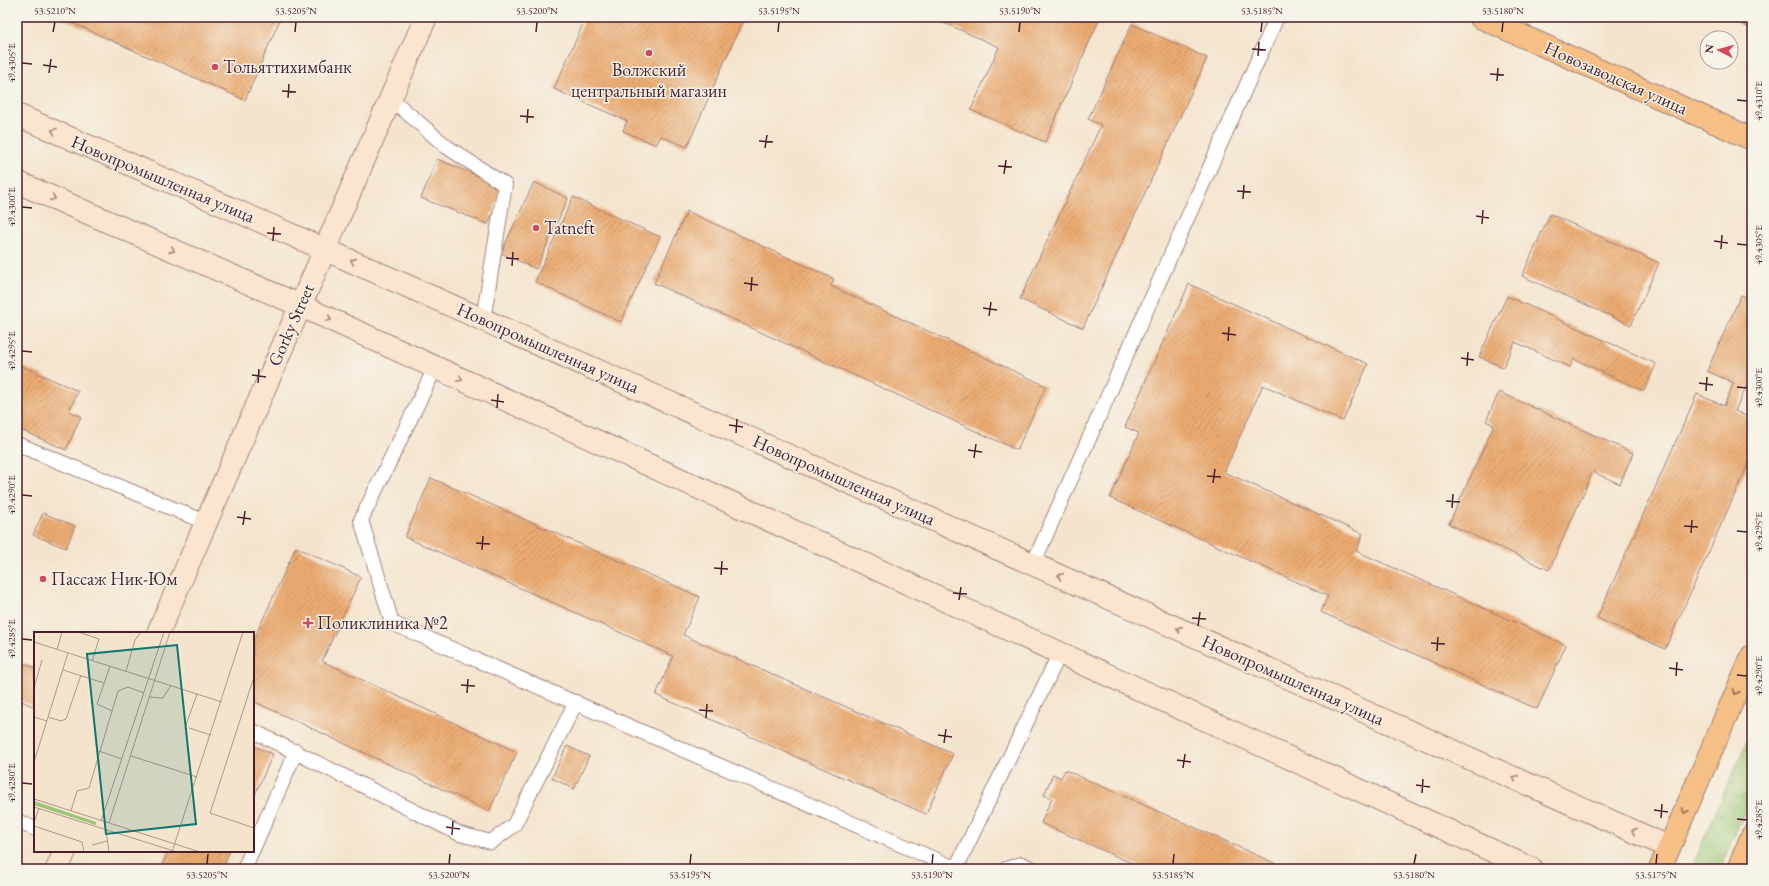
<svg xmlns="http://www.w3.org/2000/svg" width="1769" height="886" viewBox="0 0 1769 886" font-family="'EB Garamond',serif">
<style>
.grass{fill:url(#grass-tufts);stroke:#717250}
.building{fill:url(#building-hatch)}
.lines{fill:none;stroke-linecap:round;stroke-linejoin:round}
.lane-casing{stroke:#9f827c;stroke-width:16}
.secondary-casing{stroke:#9f827c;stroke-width:24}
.primary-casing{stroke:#9f827c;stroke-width:24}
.lane{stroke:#fff;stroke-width:14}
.secondary{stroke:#fbe5cf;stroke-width:22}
.primary{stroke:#f5bf86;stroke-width:22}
.oneway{stroke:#a2827d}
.oneway2{stroke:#976754}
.ticks{fill:none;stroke:#4a1f2b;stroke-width:1.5}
.poi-dot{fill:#d1495b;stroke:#f7f3e8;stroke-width:1.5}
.labels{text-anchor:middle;stroke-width:3;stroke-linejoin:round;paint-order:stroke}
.poi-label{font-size:18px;fill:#4a1f2b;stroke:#f7f3e8;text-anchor:start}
.street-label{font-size:18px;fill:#4a1f2b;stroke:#f7f3e8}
.inset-road{fill:none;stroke:#b0958c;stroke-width:1}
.view{fill:#0f766e;fill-opacity:0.15;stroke:#0f766e;stroke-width:2}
.inset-edge{fill:none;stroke:#4a1f2b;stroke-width:2}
.neatline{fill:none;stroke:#4a1f2b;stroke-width:1.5}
.ticks-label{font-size:10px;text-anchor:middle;fill:#4a1f2b}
</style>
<defs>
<pattern id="grass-tufts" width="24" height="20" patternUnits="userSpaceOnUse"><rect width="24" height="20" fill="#98c674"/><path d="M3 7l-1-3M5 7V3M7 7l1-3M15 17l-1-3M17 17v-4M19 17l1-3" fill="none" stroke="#7ea05f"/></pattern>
<pattern id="building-hatch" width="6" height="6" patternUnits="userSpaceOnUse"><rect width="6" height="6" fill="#ecac72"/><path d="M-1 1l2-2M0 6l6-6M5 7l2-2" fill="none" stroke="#c18b5e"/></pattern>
</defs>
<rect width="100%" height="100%" fill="#f7f3e8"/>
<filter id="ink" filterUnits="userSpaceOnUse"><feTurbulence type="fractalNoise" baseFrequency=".025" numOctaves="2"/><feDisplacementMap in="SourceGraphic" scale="8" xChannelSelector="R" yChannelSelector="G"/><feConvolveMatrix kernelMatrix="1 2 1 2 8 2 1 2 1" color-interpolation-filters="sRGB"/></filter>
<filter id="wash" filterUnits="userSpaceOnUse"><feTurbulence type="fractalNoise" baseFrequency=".012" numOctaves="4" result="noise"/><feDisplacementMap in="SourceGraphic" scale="16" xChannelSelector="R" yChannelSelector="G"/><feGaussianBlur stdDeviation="0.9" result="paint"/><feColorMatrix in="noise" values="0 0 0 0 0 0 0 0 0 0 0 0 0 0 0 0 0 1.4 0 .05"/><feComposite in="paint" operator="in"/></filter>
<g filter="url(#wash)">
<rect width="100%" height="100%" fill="#f4e4cd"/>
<path class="grass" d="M1752 729V794L1720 869H1691Z"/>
<g id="blocks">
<path class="building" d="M59 17H281L245 100Z
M586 17H744L687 147 661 136 656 145 623 131 627 121 554 89Z
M931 17H1092L1099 20 1045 142 971 110 999 47Z
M1725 17H1752V29Z
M1132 24 1207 58 1083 328 1020 299 1101 125 1088 119Z
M437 159 503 186 488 224 421 198Z
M534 182 568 198 536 269 501 253Z
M573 197 660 237 621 322 535 282Z
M687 211 834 279 831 286 1046 386 1017 450 654 283Z
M1550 214 1659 263 1631 325 1522 276Z
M1189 284 1368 364 1343 421 1263 385 1224 472 1363 534 1356 551 1566 645 1537 709 1321 612 1328 596 1110 498 1139 433 1125 427Z
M1741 295 1752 300V390L1746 387 1735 411 1752 419V456L1665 649 1597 618 1697 394 1724 406 1734 383 1707 371Z
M1507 296 1656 364 1644 391 1574 359 1570 367 1515 342 1503 367 1479 357Z
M17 364 78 391 69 411 81 416 66 450 17 428Z
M1499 392 1633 453 1620 484 1593 472 1549 570 1449 524 1494 425 1486 421Z
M431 478 700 597 683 635 953 754 926 814 656 695 673 656 405 537Z
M43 513 75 526 66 548 33 535Z
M296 547 361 577 322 661 517 752 489 811 253 701V641Z
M23 663 35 668V707L17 699V679Z
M253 746 273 754 253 799Z
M567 746 589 756 574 789 552 778Z
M1065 770 1288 869H1145L1041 823 1052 798 1044 795 1053 774 1061 778Z
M168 851H230L222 869H161Z"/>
</g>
</g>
<g filter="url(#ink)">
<use href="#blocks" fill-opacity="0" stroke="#9f827c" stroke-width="1"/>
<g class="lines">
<defs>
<path id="lane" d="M390 98 447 147 505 185 483 320
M435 368 361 520 392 623 957 869
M17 444 205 522
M1033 564 1277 17
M253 731 460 834 491 842 514 825 576 702
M17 821 35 829
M253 849 296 751
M956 868 1060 653
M244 869 252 851
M1006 869 1022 864 1033 869"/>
<path id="secondary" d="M17 115 324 249 1669 847
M17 182 299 305 1532 869
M158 633 426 17
M57 869 65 851"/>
<path id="primary" d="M1480 17 1752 139
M1660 869 1752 656
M1738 869 1752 836"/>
</defs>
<use href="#lane" class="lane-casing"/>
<use href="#secondary" class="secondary-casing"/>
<use href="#primary" class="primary-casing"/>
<use href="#lane" class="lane"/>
<use href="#secondary" class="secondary"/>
<use href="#primary" class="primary"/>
</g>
<defs><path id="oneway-chevron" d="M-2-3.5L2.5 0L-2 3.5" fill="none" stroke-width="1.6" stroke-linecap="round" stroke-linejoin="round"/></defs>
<g class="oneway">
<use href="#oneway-chevron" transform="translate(54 131) rotate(-157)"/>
<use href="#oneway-chevron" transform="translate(53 198) rotate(24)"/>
<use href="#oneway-chevron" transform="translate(172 250) rotate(24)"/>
<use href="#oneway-chevron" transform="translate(353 261) rotate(-156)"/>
<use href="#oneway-chevron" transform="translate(329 319) rotate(25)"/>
<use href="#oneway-chevron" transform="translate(460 379) rotate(25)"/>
<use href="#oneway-chevron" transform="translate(1060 576) rotate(-156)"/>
<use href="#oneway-chevron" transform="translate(1179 629) rotate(-156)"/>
<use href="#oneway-chevron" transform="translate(1515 778) rotate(-156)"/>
<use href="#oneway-chevron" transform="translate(1634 831) rotate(-156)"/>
</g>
<g class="oneway2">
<use href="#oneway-chevron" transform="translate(1736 692) rotate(113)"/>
<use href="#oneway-chevron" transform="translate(1685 811) rotate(113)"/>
</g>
</g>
<path class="ticks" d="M53 32 55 22M295 32 296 22M536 32 537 22M778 32 779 22M1019 32 1020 22M1261 32 1262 22M1502 32 1503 22M1252 49 1266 50M1258 56 1259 42M22 63 32 64M43 65 57 67M49 73 51 59M1490 74 1504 75M1497 81 1498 68M282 91 296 92M288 98 289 84M1737 100 1747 101M520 116 534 117M527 123 528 109M759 141 773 142M765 148 767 135M998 166 1012 167M1004 174 1006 160M1237 191 1251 192M1243 199 1244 185M22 207 32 208M1476 216 1489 218M1482 224 1483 210M267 233 281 234M273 241 274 227M1714 241 1728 243M1737 244 1747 245M1721 249 1722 235M506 258 519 259M512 266 513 252M744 283 758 285M751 291 752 277M983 308 997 310M989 316 991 302M1222 333 1236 335M1228 341 1229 327M22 351 32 352M1461 358 1474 360M1467 366 1468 352M252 375 266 377M258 383 259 369M1699 383 1713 385M1737 387 1747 388M1706 391 1707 377M491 400 504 402M497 408 498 394M729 425 743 427M736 433 737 419M968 450 982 452M974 458 976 444M1207 476 1221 477M1213 483 1215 469M22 495 32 496M1446 501 1460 502M1452 508 1453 494M237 517 251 519M243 525 245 511M1684 526 1698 527M1737 531 1747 532M1691 533 1692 520M476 543 490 544M482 550 483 536M714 568 728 569M721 575 722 561M953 593 967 594M959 600 961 587M1192 618 1206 619M1198 626 1200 612M22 639 32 640M1431 643 1445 644M1437 651 1438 637M1669 668 1683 670M1737 675 1747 676M1676 676 1677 662M461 685 475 686M467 693 468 679M699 710 713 711M706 718 707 704M938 735 952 737M944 743 946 729M1177 760 1191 762M1183 768 1185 754M22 783 32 784M1416 785 1430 787M1422 793 1423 779M1654 810 1668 812M1661 818 1662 804M1737 819 1747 820M446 827 460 829M452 835 453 821M207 864 208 854M449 864 450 854M690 864 691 854M932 864 933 854M1173 864 1174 854M1414 864 1416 854M1656 864 1657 854"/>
<g class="poi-dot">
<circle cx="649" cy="53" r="4"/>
<circle cx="215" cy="67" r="4"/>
<circle cx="536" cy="228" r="4"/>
<circle cx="43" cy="579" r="4"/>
<path d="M306 617h4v4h4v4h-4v4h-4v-4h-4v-4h4z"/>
</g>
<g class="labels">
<g class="poi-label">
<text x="223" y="73">Тольяттихимбанк</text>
<text x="649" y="76" text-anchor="middle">Волжский<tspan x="649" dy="21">центральный магазин</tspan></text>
<text x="544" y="234">Tatneft</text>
<text x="51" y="585">Пассаж Ник-Юм</text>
<text x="317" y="629">Поликлиника №2</text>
</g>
<g class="street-label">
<text transform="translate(1616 78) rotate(24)" y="6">Новозаводская улица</text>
<text transform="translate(163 179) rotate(23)" y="6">Новопромышленная улица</text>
<text transform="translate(291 325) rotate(-66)" y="6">Gorky Street</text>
<text transform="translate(548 348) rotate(24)" y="6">Новопромышленная улица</text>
<text transform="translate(844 480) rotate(24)" y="6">Новопромышленная улица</text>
<text transform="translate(1293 680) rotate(24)" y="6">Новопромышленная улица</text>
</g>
</g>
<g transform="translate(34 632)">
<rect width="220" height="220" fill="#f4e4cd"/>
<path d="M0 169 62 190V193L0 173Z" fill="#98c674"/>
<path class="inset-road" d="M44 0 65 7 58 29M0 10 188 70M23 18 28 0M76 34 63 72 78 79M29 38 70 51M92 39 101 8 107 0M220 45 176 181 220 196M0 56 8 28M115 65 129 66 137 53M0 85 13 89M14 85 27 89 32 87 47 43M152 93 163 62M155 96 177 103M65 119 88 127M97 124 163 145M0 130 34 21M0 167 166 220M0 175 143 220M37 179 43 159 55 156 84 59 94 55 110 61M67 189 130 0M0 191 5 176M75 191 136 0M0 194 48 210 50 220M72 198 75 220M58 213 73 209M138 220 209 0"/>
<path class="view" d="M143 13 162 192 72 202 53 22Z"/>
<rect width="220" height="220" class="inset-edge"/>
</g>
<rect width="1769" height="886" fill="none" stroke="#f7f3e8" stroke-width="44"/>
<g transform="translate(1719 50) rotate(276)"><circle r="19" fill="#f7f3e8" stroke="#b29e9c"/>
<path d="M0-3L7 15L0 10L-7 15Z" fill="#d1495b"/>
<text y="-6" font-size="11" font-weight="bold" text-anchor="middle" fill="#4a1f2b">N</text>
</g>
<rect x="22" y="22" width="1725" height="842" class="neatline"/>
<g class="ticks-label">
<text x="55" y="14">53.5210°N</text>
<text x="296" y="14">53.5205°N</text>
<text x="537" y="14">53.5200°N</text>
<text x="779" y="14">53.5195°N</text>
<text x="1020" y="14">53.5190°N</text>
<text x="1262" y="14">53.5185°N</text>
<text x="1503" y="14">53.5180°N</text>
<text transform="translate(11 63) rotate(-90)" y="4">49.4305°E</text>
<text transform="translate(1758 101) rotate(-90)" y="4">49.4310°E</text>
<text transform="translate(11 207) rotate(-90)" y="4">49.4300°E</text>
<text transform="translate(1758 245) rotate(-90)" y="4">49.4305°E</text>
<text transform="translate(11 351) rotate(-90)" y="4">49.4295°E</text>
<text transform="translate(1758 388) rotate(-90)" y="4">49.4300°E</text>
<text transform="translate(11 495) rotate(-90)" y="4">49.4290°E</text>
<text transform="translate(1758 532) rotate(-90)" y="4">49.4295°E</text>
<text transform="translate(11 639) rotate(-90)" y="4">49.4285°E</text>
<text transform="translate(1758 676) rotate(-90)" y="4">49.4290°E</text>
<text transform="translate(11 783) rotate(-90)" y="4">49.4280°E</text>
<text transform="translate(1758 820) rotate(-90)" y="4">49.4285°E</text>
<text x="207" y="878">53.5205°N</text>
<text x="449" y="878">53.5200°N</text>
<text x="690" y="878">53.5195°N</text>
<text x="932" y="878">53.5190°N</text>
<text x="1173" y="878">53.5185°N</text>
<text x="1414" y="878">53.5180°N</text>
<text x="1656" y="878">53.5175°N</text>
</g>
</svg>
